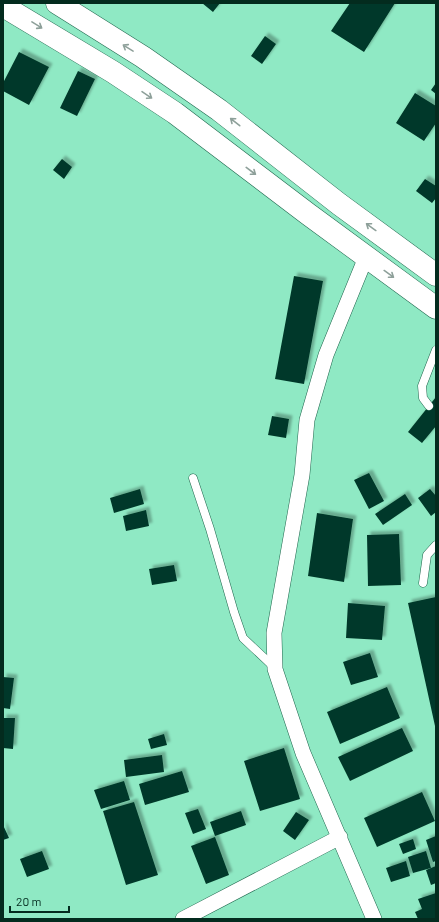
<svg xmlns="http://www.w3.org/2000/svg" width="439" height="922" viewBox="0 0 439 922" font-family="Barlow,sans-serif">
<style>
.building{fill:#043929;filter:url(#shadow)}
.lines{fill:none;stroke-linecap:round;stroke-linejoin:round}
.service-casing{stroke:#20674e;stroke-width:9}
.minor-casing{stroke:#20674e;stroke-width:16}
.secondary-casing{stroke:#20674e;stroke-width:23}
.service{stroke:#fff;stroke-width:8}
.minor{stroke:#fff;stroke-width:15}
.secondary{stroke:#fff;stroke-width:22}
.oneway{stroke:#8ea09a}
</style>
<defs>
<filter id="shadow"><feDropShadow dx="3.5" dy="-3.5" stdDeviation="1" flood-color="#0004"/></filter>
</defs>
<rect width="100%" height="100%" fill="#8fe9c4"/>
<path class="building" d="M202 3H220L213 12Z
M350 3H395L364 52 331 31Z
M265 36 276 44 262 64 251 56Z
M19 52 49 67 29 105 3 91V83Z
M78 71 95 79 77 116 60 108Z
M436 83V94L431 90Z
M415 93 436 106V123L424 141 396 123Z
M62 159 72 167 64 179 53 170Z
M425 179 436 186V198L432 203 416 191Z
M294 276 323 281 304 384 275 379Z
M436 397V426L422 443 408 432Z
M272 416 289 419 286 438 268 435Z
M369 473 384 501 369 509 354 480Z
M140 489 144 504 114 513 110 498Z
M430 489 436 496V512L431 516 418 498Z
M405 494 412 505 383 525 375 514Z
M146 510 149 526 126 531 123 516Z
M317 513 353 519 344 582 308 576Z
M399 534 401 585 368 586 367 535Z
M174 565 177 581 152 585 149 569Z
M436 597V726H435L408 603Z
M348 603 385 606 382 640 346 638Z
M370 653 378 677 351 685 343 662Z
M3 677 14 678 10 709 3 708Z
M387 687 400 718 340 744 327 712Z
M3 718H15L13 749 3 748Z
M402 728 413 751 350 781 338 757Z
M164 734 167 745 151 749 148 739Z
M284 748 300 799 260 811 244 761Z
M162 755 164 772 126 777 124 760Z
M182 771 189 792 145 805 139 784Z
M124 781 130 800 101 809 94 790Z
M422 792 435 821 377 847 364 818Z
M134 802 158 875 126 885 103 811Z
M198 809 206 829 193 834 185 813Z
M241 811 246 825 215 836 210 822Z
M296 812 309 820 295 840 283 831Z
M3 825 9 838 3 840Z
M436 836V861L433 862 426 840Z
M215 837 229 875 206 884 191 846Z
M413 839 416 849 403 854 399 844Z
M42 851 49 869 27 877 20 859Z
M426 851 431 868 413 873 408 857Z
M406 861 410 876 391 882 386 868Z
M436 866V883L431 885 426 870Z
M436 893V919H418L415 912 422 909 418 899Z"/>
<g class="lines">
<defs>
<path id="service" d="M429 406 423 398 422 386 436 350
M193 478 210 529 234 612 243 638 275 668
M423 583 427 555 436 545"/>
<path id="minor" d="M366 257 326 355 307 420 302 475 274 633 275 669 303 753 374 919
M183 919 340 837"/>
<path id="secondary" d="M57 3 143 57 219 110 339 204 436 275
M3 6 113 72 175 113 308 214 436 308"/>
</defs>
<use href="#service" class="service-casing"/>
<use href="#minor" class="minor-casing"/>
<use href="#secondary" class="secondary-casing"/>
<use href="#service" class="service"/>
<use href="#minor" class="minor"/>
<use href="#secondary" class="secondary"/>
</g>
<defs><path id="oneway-shaft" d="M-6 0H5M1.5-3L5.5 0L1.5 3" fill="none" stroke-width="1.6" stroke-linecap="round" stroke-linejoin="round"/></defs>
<g class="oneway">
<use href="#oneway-shaft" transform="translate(37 25) rotate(32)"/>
<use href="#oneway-shaft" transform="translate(128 48) rotate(-148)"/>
<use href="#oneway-shaft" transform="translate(147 95) rotate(34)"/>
<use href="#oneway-shaft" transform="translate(235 122) rotate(-142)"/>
<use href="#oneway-shaft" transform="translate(251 171) rotate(37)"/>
<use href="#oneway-shaft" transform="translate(371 227) rotate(-144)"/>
<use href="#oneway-shaft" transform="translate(389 274) rotate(36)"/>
</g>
<rect width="439" height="922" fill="none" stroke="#032b1e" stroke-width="8"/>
<path d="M10 906v6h59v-6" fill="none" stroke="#032b1e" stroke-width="2"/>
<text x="16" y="906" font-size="12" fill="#032b1e" stroke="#8fe9c4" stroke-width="3" paint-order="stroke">20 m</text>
</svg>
